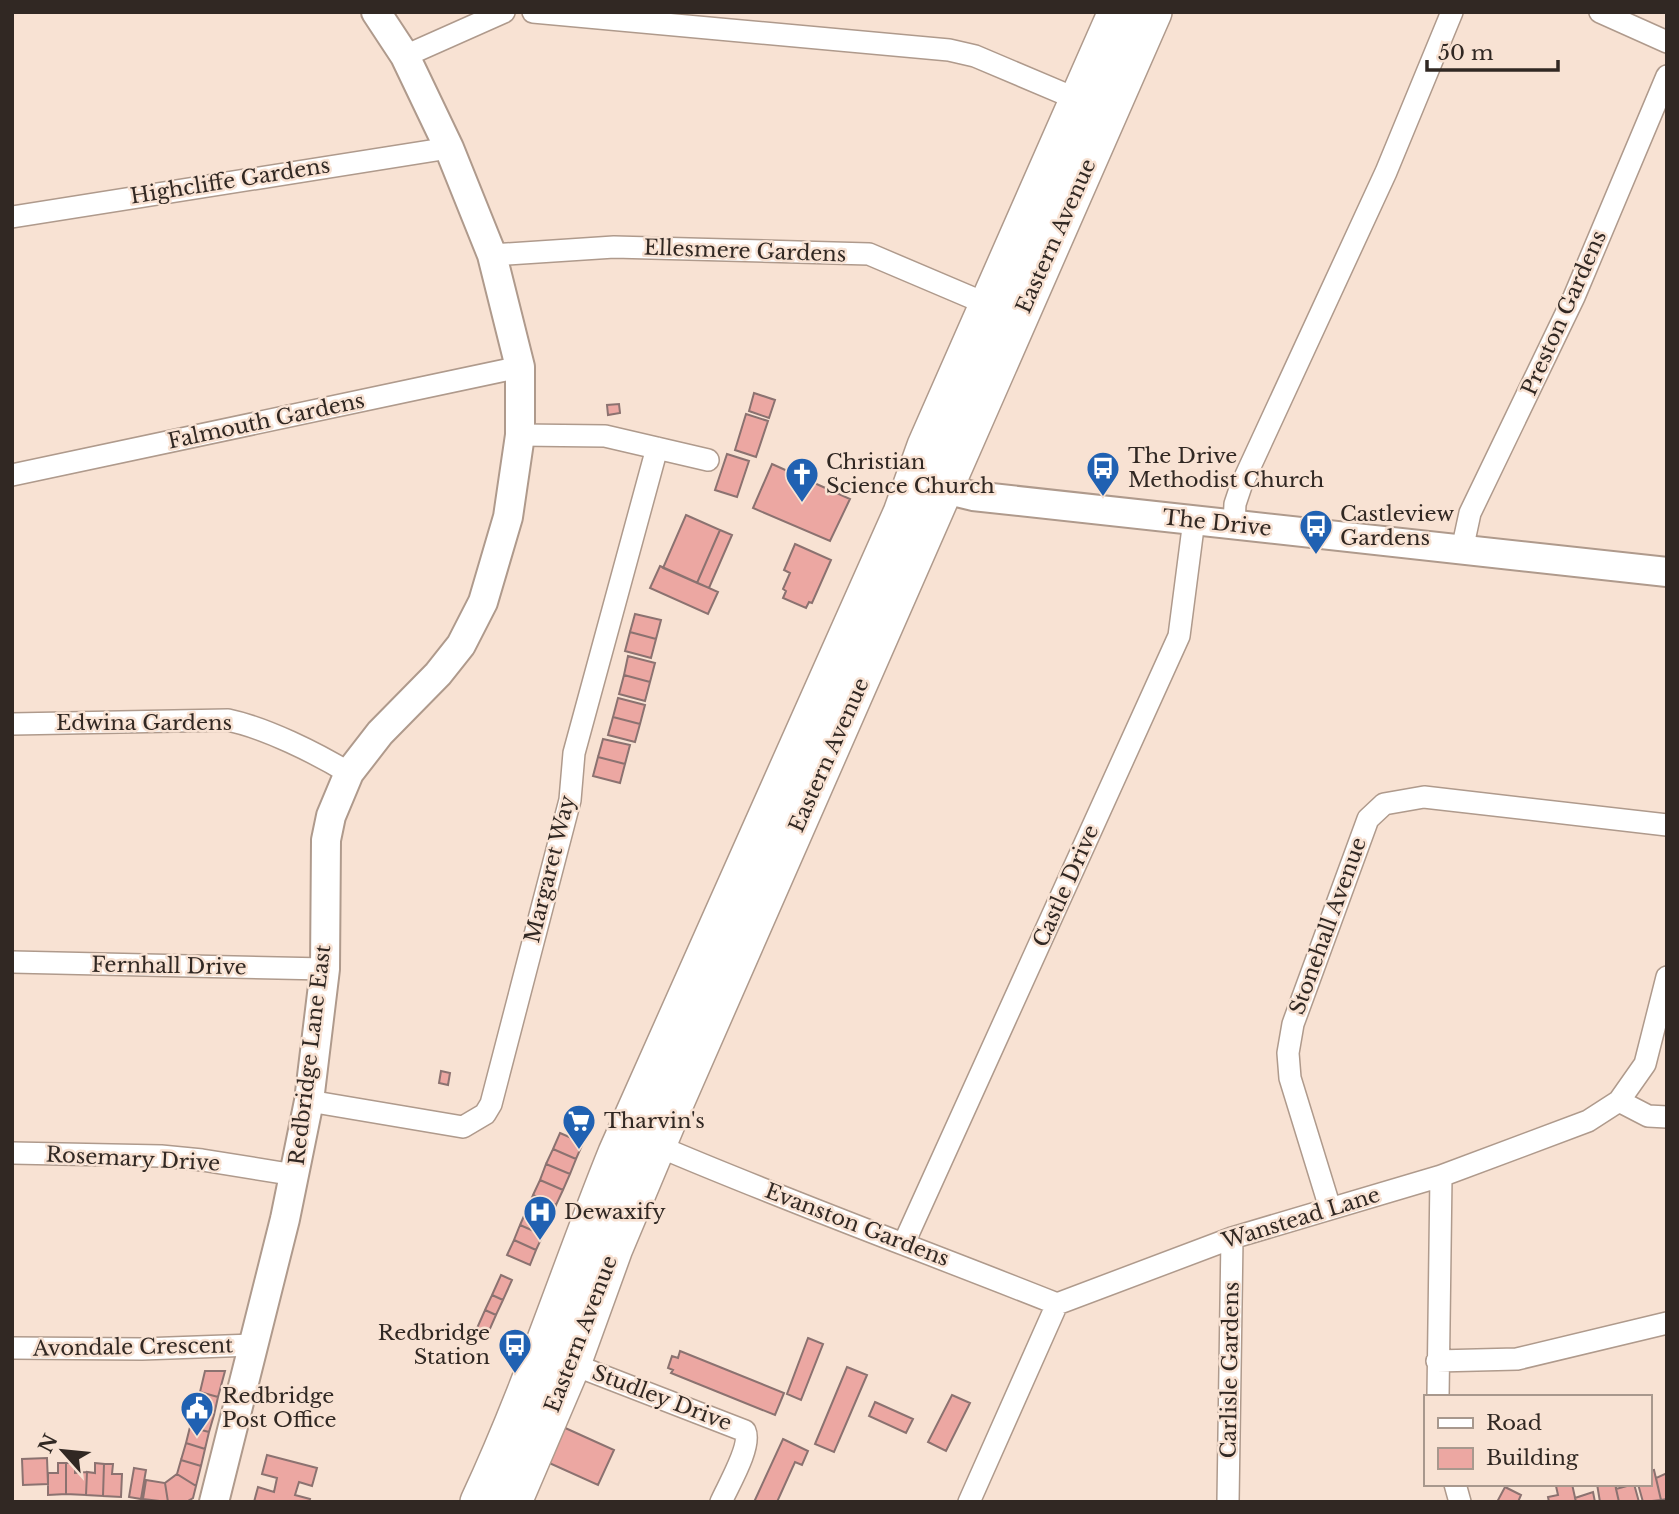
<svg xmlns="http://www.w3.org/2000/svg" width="1679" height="1514" viewBox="0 0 1679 1514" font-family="'Libre Baskerville',serif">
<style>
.building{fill:#eca7a2;stroke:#8b7270;stroke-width:2}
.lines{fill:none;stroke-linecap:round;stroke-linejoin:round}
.street-casing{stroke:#af9a8c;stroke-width:24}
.secondary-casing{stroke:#af9a8c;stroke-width:32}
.highway-casing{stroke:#af9a8c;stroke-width:40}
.street{stroke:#fff;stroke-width:21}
.secondary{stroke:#fff;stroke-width:28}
.highway{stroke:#fff;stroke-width:37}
.labels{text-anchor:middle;stroke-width:5;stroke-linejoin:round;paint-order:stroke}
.street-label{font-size:21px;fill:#312823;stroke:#f8e2d3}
.poi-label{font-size:21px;fill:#312823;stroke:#f8e2d3;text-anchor:start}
</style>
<rect width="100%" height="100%" fill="#f8e2d3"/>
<path class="building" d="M754 393 775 400 769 418 749 411Z
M619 404 620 413 608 415 607 405Z
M746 414 768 421 756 457 735 450Z
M727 454 749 461 737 497 715 490Z
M772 464 850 499 830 541 753 508Z
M686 515 720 530 697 583 663 568Z
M720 530 732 535 709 588 697 583Z
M795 544 831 560 812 603 809 602 806 608 783 598 786 591 783 589 790 573 784 570Z
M660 566 718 592 708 614 650 588Z
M635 614 661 620 656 639 630 632Z
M630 632 656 639 651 658 625 651Z
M628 656 655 663 650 682 624 675Z
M624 675 650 682 645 701 619 694Z
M618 698 645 705 640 724 613 717Z
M613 717 640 724 635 742 608 735Z
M603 739 630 745 625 764 598 757Z
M598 757 625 764 620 783 593 776Z
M441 1071 450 1073 448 1085 439 1083Z
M560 1133 583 1143 576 1159 553 1149Z
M553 1149 576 1159 570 1174 546 1164Z
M546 1164 570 1174 563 1190 540 1180Z
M540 1180 563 1190 556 1205 533 1195Z
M533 1195 556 1205 550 1219 527 1209Z
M527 1209 550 1219 543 1235 520 1225Z
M520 1225 543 1235 536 1250 514 1240Z
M514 1240 536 1250 530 1265 507 1255Z
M501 1275 512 1280 503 1300 492 1295Z
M492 1295 503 1300 496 1315 485 1310Z
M485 1310 496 1315 485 1340 474 1335Z
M808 1338 823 1344 801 1400 787 1394Z
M680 1351 784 1393 775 1415 671 1373 673 1370 668 1368 672 1356 678 1358Z
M847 1367 867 1375 834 1452 815 1444Z
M205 1371H225L218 1397 200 1392Z
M200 1392 218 1397 214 1415 195 1410Z
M952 1395 970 1403 946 1451 928 1442Z
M875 1402 913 1419 906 1433 869 1416Z
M195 1410 214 1415 209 1432 190 1427Z
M190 1427 209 1432 205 1449 186 1443Z
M563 1427 614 1450 598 1485 547 1462Z
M783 1439 808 1451 802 1465 795 1462 777 1502H754Z
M186 1443 205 1449 201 1466 181 1460Z
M267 1455 317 1468 312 1486 299 1482 295 1495 310 1499 309 1502H254L258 1487 274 1492 277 1478 262 1474Z
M47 1458 48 1484 23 1485 22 1459Z
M181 1460 201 1466 196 1486 177 1474Z
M58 1463H66V1494L48 1495V1473H58Z
M66 1463H75V1473L87 1472 86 1495 66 1494Z
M95 1463 104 1464 103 1496 86 1495 87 1472 95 1473Z
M104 1464H113L112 1474H122L121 1497 103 1496Z
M134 1468 146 1470 141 1499 129 1497Z
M1654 1470 1661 1500 1643 1502 1638 1484H1649V1471Z
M1667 1473V1499L1661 1500 1656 1478Z
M177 1474 196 1486 193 1498 186 1502H168L165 1483Z
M146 1480 165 1483 168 1502 143 1499Z
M1561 1484H1572L1576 1502H1549L1548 1497 1558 1495 1556 1486Z
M1597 1484H1615L1619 1502H1600Z
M1634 1484 1639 1502H1619L1616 1489Z
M1505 1487 1521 1495 1518 1502H1497Z
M1593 1492 1595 1502H1576L1575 1498Z"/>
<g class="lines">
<defs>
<path id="street" d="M533 12 949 50 975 56 1079 100
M1600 12 1667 42
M405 56 504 12
M12 217 449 148
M492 255 614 247 869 254 989 305
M520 435 605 436 708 460
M12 475 520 367
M1234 525 1235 504 1241 486 1386 172 1452 12
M1462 550 1470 513 1574 297 1667 76
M12 724 228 720C266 728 316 753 349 773
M12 962 325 969
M309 1101 463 1127 485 1114 491 1104 570 800 574 753 657 448
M1619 1101 1648 1116 1667 1117
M658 1146C789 1202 924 1251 1057 1304
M12 1153 161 1156 202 1160 295 1175
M1330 1208 1290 1078 1288 1053 1293 1024 1368 819 1384 804 1424 797 1667 825
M904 1243 1179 636 1194 520
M12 1348 142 1349 253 1345
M1437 1361 1517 1359 1667 1323
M564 1363 572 1364 745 1431C752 1446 728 1486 721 1502
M1438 1397 1441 1176
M1455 1484 1460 1502
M969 1502 1057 1304 1232 1238 1441 1176 1588 1121 1619 1101 1645 1064 1667 977
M1228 1502 1232 1238"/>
<path id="secondary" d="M927 490 936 487 973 496 1667 572
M214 1502 285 1219 309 1101 325 969 326 840 331 816 349 773 380 733 438 674 461 645 483 602 508 517 520 435V367L492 255 449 148 405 56 376 12"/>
<path id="highway" d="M479 1502C532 1389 570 1269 617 1153L902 513 926 446 1117 12
M513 1502 572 1364 614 1248 674 1105 1153 12"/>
</defs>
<use href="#street" class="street-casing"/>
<use href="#secondary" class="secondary-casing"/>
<use href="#highway" class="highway-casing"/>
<use href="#street" class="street"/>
<use href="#secondary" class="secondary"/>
<use href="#highway" class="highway"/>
</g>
<defs>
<symbol id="bus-pin" viewBox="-11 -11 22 30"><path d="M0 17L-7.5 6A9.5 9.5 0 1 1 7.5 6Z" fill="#2061b2" stroke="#f8e2d3"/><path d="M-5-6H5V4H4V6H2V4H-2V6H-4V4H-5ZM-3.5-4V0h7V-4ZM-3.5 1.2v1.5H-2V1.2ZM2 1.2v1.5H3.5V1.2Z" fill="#fff"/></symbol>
<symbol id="church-pin" viewBox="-11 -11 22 30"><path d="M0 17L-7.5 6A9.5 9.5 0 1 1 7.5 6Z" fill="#2061b2" stroke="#f8e2d3"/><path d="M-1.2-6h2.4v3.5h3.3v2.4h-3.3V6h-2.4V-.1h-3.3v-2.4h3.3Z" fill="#fff"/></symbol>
<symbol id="supermarket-pin" viewBox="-11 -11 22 30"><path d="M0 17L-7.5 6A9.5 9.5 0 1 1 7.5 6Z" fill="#2061b2" stroke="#f8e2d3"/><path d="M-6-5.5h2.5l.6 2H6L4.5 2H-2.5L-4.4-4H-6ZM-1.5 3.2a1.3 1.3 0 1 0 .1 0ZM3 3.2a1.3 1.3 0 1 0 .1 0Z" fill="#fff"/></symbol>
<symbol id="hospital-pin" viewBox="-11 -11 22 30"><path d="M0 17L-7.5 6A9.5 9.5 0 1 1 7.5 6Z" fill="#2061b2" stroke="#f8e2d3"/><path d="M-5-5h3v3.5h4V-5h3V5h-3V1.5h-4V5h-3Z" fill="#fff"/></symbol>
<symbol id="civic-pin" viewBox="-11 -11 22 30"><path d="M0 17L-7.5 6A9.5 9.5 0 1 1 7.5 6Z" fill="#2061b2" stroke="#f8e2d3"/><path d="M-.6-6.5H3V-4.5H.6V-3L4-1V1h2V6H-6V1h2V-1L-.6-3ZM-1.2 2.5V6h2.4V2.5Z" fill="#fff"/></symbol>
</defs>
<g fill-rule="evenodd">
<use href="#bus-pin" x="1084" y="449" width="38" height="52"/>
<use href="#church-pin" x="783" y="455" width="38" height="52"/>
<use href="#bus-pin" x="1297" y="507" width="38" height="52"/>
<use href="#supermarket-pin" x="560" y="1102" width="38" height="52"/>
<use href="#hospital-pin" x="521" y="1193" width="38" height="52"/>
<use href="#bus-pin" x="496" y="1326" width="38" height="52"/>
<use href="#civic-pin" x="178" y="1389" width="38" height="52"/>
</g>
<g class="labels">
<g class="street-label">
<text transform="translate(230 181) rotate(-9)" y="7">Highcliffe Gardens</text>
<text transform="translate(1056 236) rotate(-66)" y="7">Eastern Avenue</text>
<text transform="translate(745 251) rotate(2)" y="7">Ellesmere Gardens</text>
<text transform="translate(1564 313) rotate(-66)" y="7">Preston Gardens</text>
<text transform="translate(266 421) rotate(-12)" y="7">Falmouth Gardens</text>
<text transform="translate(1217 523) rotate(6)" y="7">The Drive</text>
<text x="144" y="730">Edwina Gardens</text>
<text transform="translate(829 755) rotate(-66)" y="7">Eastern Avenue</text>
<text transform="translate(550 869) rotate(-76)" y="7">Margaret Way</text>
<text transform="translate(1066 886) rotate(-66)" y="7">Castle Drive</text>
<text transform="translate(1328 926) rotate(-70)" y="7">Stonehall Avenue</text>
<text transform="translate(169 966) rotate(1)" y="7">Fernhall Drive</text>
<text transform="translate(310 1055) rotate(-83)" y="7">Redbridge Lane East</text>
<text transform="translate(133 1159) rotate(3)" y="7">Rosemary Drive</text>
<text transform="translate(1301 1218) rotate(-17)" y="7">Wanstead Lane</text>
<text transform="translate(857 1225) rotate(21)" y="7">Evanston Gardens</text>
<text transform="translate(581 1334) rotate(-69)" y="7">Eastern Avenue</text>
<text transform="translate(133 1347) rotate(-1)" y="7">Avondale Crescent</text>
<text transform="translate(1230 1370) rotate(-89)" y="7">Carlisle Gardens</text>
<text transform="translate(662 1398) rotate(21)" y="7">Studley Drive</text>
</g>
<g class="poi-label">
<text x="1128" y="463">The Drive<tspan x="1128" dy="24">Methodist Church</tspan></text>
<text x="826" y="469">Christian<tspan x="826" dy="24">Science Church</tspan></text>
<text x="1340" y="521">Castleview<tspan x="1340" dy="24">Gardens</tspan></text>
<text x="604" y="1128">Tharvin's</text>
<text x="564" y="1219">Dewaxify</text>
<text x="490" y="1340" text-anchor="end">Redbridge<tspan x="490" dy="24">Station</tspan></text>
<text x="222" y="1403">Redbridge<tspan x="222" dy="24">Post Office</tspan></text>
</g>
</g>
<rect width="1679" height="1514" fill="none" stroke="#312823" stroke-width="28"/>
<rect x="1424" y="1395" width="228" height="91" fill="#f8e2d3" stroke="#a8988d" stroke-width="2"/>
<rect x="1438" y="1418" width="35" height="10" fill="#ffffff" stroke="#a8988d" stroke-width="2"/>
<text x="1486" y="1430" font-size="21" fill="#312823">Road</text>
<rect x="1438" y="1448" width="35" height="21" fill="#eca7a2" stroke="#a8988d" stroke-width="2"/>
<text x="1486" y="1465" font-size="21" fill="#312823">Building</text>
<g transform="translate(63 1451) rotate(297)" stroke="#f8e2d3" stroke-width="5" paint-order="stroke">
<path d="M0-5L12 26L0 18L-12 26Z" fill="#312823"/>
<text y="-10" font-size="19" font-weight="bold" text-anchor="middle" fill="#312823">N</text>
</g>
<path d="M1427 60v10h131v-10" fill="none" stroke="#312823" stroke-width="3.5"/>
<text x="1438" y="60" font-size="21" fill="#312823" stroke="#f8e2d3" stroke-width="5" paint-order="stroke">50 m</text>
</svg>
